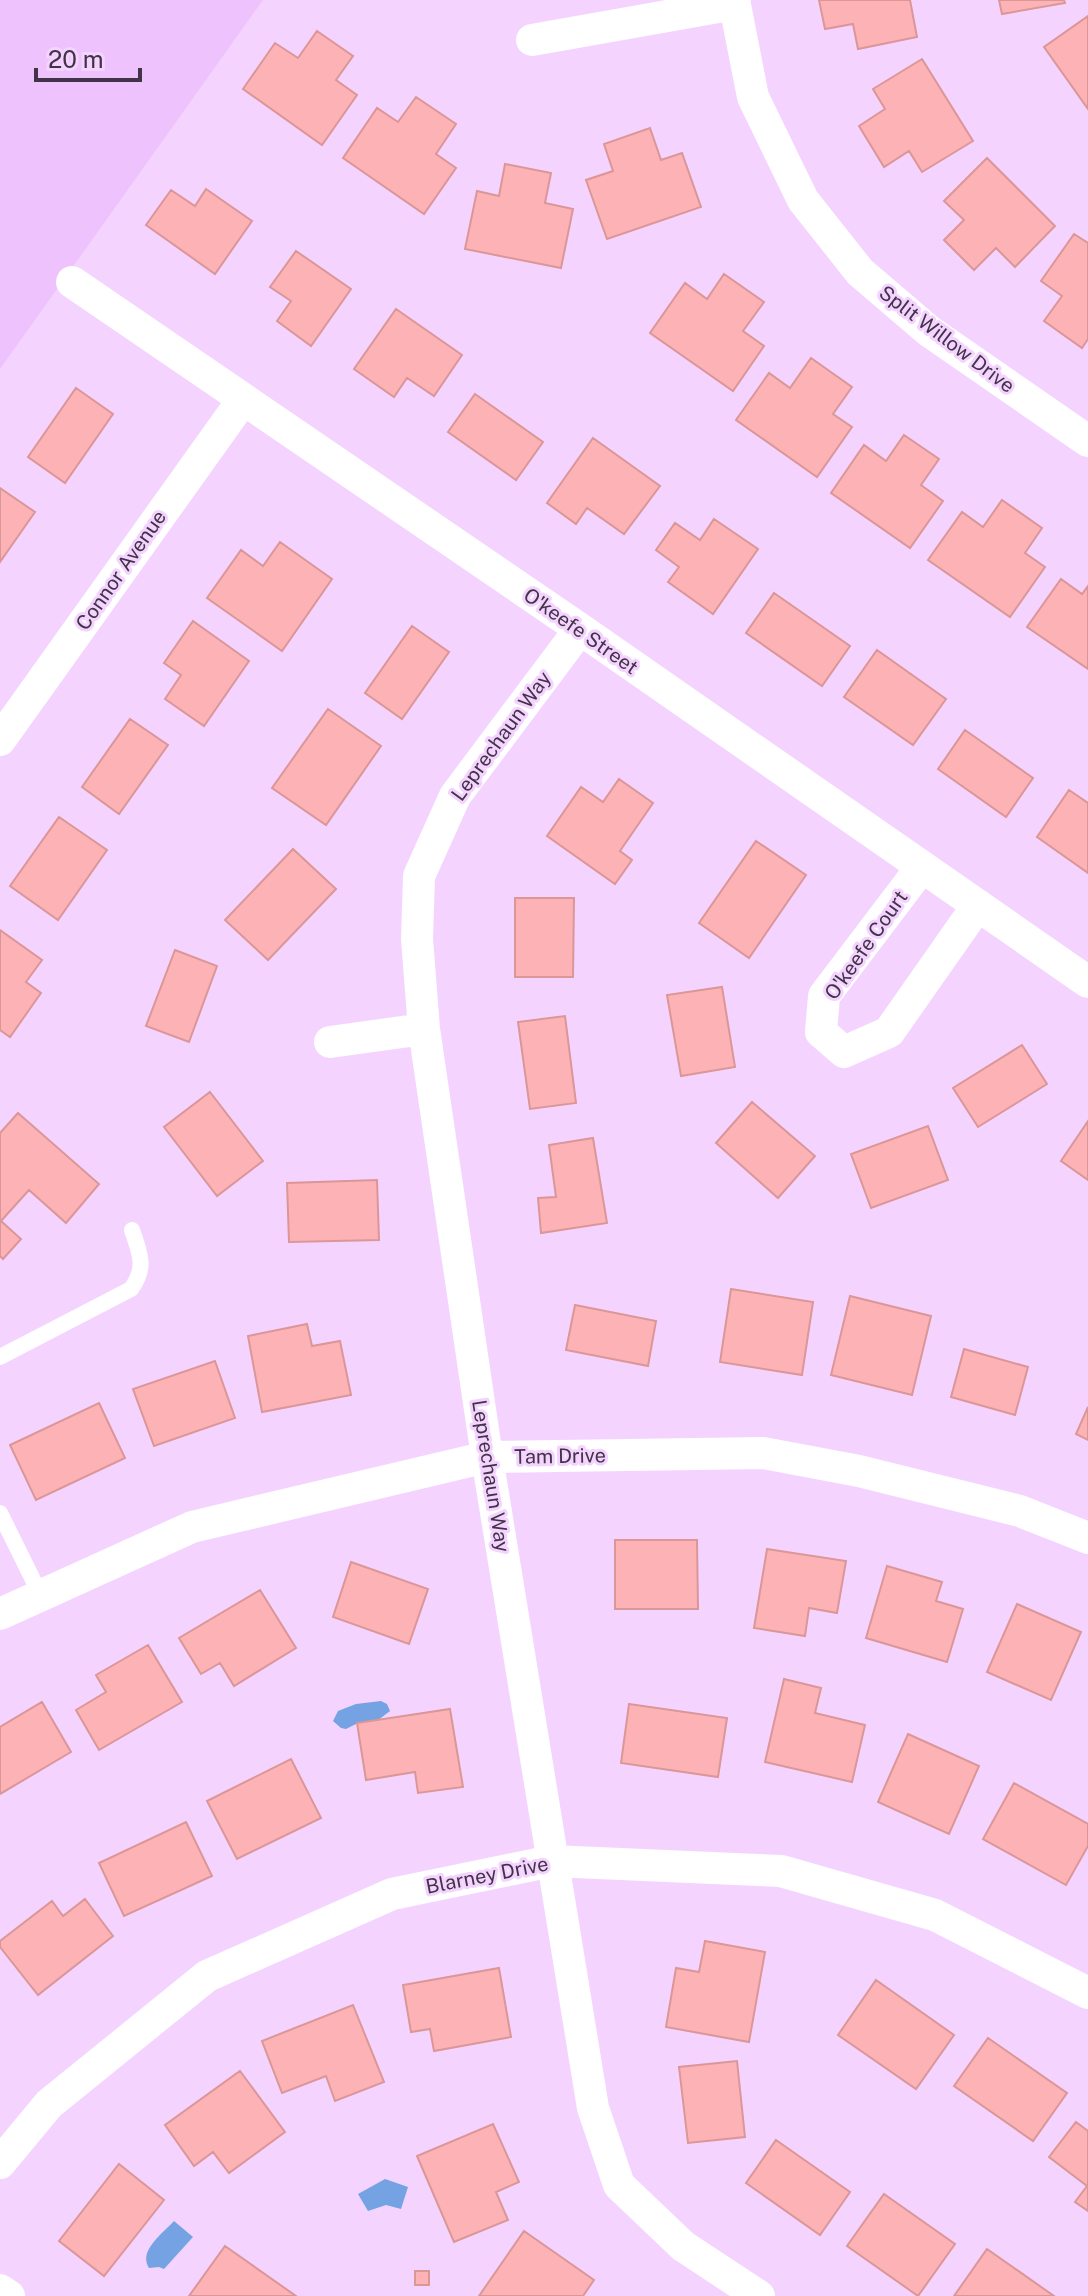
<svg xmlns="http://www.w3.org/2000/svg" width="1088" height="2296" viewBox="0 0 1088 2296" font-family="'Public Sans',sans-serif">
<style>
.built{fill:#eec2fd}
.water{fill:#74a2e3}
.building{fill:#fdb3b5;stroke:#db9698;stroke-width:2}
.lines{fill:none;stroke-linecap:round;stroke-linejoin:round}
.lane{stroke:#fff;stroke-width:16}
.street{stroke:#fff;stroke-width:32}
.labels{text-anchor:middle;stroke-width:6;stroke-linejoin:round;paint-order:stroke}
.street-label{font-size:20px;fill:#423348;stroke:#f4d4ff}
</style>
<rect width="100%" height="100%" fill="#f4d4ff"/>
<path class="built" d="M0 0H263L0 369Z"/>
<path class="water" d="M381 1701 387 1704 390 1711 377 1721 356 1724 346 1729 341 1728 333 1721 338 1711 356 1704Z
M385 2179 408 2187 401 2209 386 2205 368 2211 358 2194Z
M174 2221 193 2237 164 2269 159 2267 149 2268C138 2251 162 2234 174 2221Z"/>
<path class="building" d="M819 0H910L917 37 858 49 853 24 825 29Z
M999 0H1064L1065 3 1002 14Z
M1088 16V109L1044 47Z
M317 31 353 56 336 80 357 95 322 145 243 89 275 43 298 58Z
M922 59 973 141 922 172 909 151 884 167 859 126 885 109 873 89Z
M416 97 456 124 436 154 456 168 424 214 343 158 377 108 398 122Z
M650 128 661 160 682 153 701 207 607 239 586 180 613 171 604 144Z
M987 158 1055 226 1015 267 996 248 974 270 944 240 964 220 944 201Z
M505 164 551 173 545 203 573 209 561 268 465 249 477 191 499 196Z
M206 189 252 221 215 274 146 225 171 190 195 206Z
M1074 234 1088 243V339L1082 348 1044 321 1062 296 1041 281Z
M296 251 351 289 311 346 277 321 291 301 270 287Z
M724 274 764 302 743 331 764 346 733 391 650 333 685 283 707 299Z
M396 309 462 355 434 396 407 378 394 397 354 369Z
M811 358 852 387 833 414 852 427 817 477 736 420 769 373 790 388Z
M76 388 113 414 65 483 28 457Z
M475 394 543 442 516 480 448 432Z
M904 435 939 459 921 485 943 501 910 548 831 493 864 445 886 461Z
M593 438 660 486 624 534 587 508 576 524 547 503Z
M0 488 35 512 0 562Z
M1002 500 1042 528 1025 553 1045 567 1010 617 928 560 962 512 983 527Z
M714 519 758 549 713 614 668 582 679 567 656 550 675 523 700 540Z
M280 542 332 579 282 651 207 598 241 550 263 566Z
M1061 579 1082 594 1088 586V669L1027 627Z
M774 593 850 646 822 686 746 633Z
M193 621 249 661 204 726 165 699 181 675 164 663Z
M412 626 449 652 402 719 365 693Z
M877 650 946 699 913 745 844 697Z
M328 709 381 746 326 825 272 788Z
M130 719 168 745 119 814 82 787Z
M965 730 1033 778 1006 817 938 769Z
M619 779 653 803 620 851 632 860 615 884 547 836 581 787 603 802Z
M1069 790 1088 803V873L1037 837Z
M59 817 107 850 58 920 10 886Z
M756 841 806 875 749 958 699 923Z
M293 849 336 889 268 960 225 920Z
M515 898H574L573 977H515Z
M0 930 42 960 26 982 41 993 10 1037 0 1030Z
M175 950 217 966 189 1042 146 1026Z
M722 987 735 1067 681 1076 667 995Z
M565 1016 576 1103 530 1109 518 1022Z
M1022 1045 1047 1084 978 1127 953 1088Z
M210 1092 263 1161 217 1196 164 1127Z
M752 1102 815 1156 778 1198 716 1143Z
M18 1113 99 1184 66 1223 29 1190 1 1221 21 1239 3 1259 0 1256V1133Z
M1088 1121V1180L1061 1161Z
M928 1126 948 1180 871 1208 851 1154Z
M593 1138 607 1223 541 1233 538 1198 556 1197 549 1145Z
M377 1180 379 1240 289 1242 287 1183Z
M731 1289 813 1302 802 1375 720 1362Z
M850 1296 931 1316 912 1395 831 1375Z
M575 1305 656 1321 648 1366 566 1350Z
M307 1324 312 1346 340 1341 351 1395 262 1412 248 1336Z
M964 1349 1028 1367 1015 1415 951 1397Z
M215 1361 235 1418 154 1446 133 1389Z
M99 1403 125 1458 36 1500 10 1445Z
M1088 1407V1440L1076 1434Z
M615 1540H697L698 1609H615Z
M767 1549 846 1561 837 1613 809 1608 805 1636 754 1628Z
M351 1562 428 1589 409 1644 333 1617Z
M887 1566 942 1582 936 1601 963 1609 947 1662 866 1638Z
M260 1590 296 1648 234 1686 220 1663 201 1674 179 1638Z
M1017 1604 1081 1632 1051 1700 987 1672Z
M148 1645 182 1702 99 1750 76 1710 106 1692 96 1675Z
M784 1679 821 1688 815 1713 865 1725 852 1782 765 1762Z
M42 1702 71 1752 0 1794V1727Z
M629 1704 727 1718 718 1777 621 1763Z
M450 1709 463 1787 418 1793 415 1772 366 1780 357 1723Z
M908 1734 979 1766 949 1834 878 1802Z
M291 1759 321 1818 237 1859 207 1801Z
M1014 1783 1088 1824V1846L1066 1885 983 1839Z
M186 1822 212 1876 124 1916 99 1863Z
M85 1899 113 1936 38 1995 0 1947V1941L52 1901 63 1916Z
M705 1941 765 1952 749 2042 666 2027 676 1968 699 1972Z
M499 1968 511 2037 434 2051 430 2029 411 2032 403 1985Z
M876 1980 954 2035 916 2089 838 2035Z
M353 2005 384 2082 335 2101 326 2076 282 2093 262 2041Z
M988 2038 1067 2093 1033 2141 954 2086Z
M737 2061 745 2137 688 2143 679 2067Z
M240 2071 285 2132 229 2173 213 2152 194 2166 165 2125Z
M1076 2122 1088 2131V2211L1075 2202 1087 2186 1049 2157Z
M493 2124 519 2182 496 2192 508 2220 454 2242 417 2156Z
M776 2140 850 2192 820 2235 746 2183Z
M119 2164 164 2200 104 2276 59 2241Z
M884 2194 955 2244 918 2296 847 2246Z
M524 2231 594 2280 583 2296H479Z
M225 2246 296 2296H189Z
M987 2249 1054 2296H954Z
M415 2271H429V2285H415Z"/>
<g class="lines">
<path class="lane" d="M0 1357 131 1289C147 1267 140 1254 132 1230
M0 1513 41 1596"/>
<path class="street" d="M734 0 753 97 803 200 860 272 929 331 1088 441
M532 40 735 4
M72 282 580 629 1088 982
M580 629 455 796 419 876 417 939 424 1029 487 1457 593 2108 619 2185 683 2246 759 2296
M0 740 242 401
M921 868 824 996 821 1032 844 1052 889 1032 978 905
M330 1042 424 1029
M0 1614 192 1527 487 1457 763 1453 859 1471 1020 1511 1088 1538
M0 2163 49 2104 207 1976 392 1894 552 1861 781 1871 935 1915 1088 1993
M0 2290 9 2296"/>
</g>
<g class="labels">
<g class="street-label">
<text transform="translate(947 339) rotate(37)" y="7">Split Willow Drive</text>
<text transform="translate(121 570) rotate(-55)" y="7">Connor Avenue</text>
<text transform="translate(581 631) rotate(35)" y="7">O'keefe Street</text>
<text transform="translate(501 736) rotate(-54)" y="7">Leprechaun Way</text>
<text transform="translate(866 945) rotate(-55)" y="7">O'keefe Court</text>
<text transform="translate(560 1456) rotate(-1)" y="7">Tam Drive</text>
<text transform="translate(491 1476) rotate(81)" y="7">Leprechaun Way</text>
<text transform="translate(487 1875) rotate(-11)" y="7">Blarney Drive</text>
</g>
</g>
<path d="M36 68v12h104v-12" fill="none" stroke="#423348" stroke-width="4"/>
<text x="48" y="68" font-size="24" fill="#423348" stroke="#f4d4ff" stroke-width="6" paint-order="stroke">20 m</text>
</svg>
